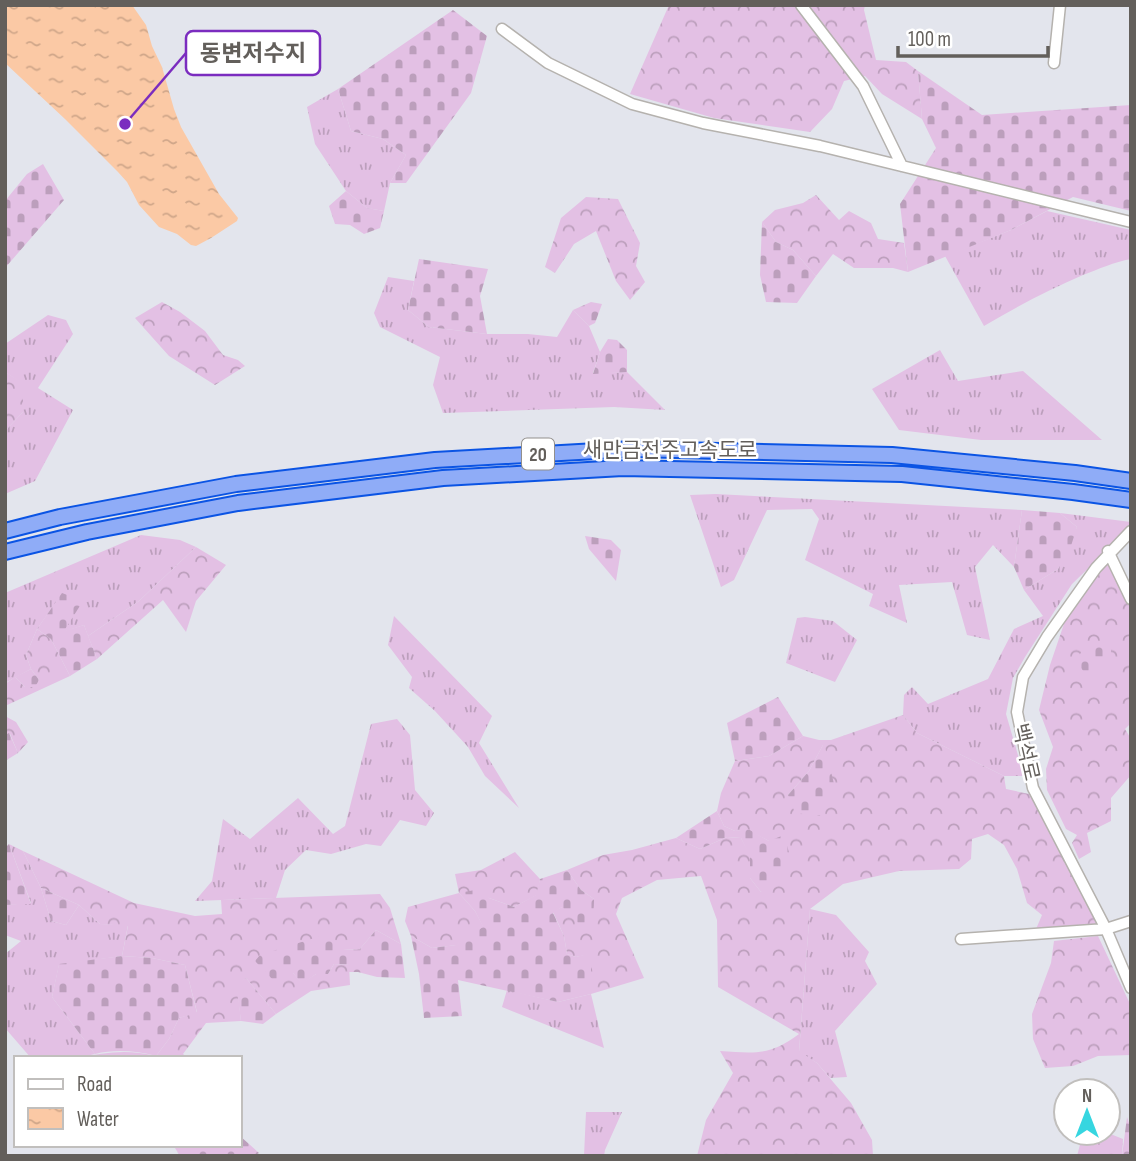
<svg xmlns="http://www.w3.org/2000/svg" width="1136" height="1161" viewBox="0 0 1136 1161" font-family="'Sofia Sans Condensed','Noto Sans KR',sans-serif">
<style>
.grass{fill:url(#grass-tufts)}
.forest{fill:url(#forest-crowns);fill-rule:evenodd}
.cemetery{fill:url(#cemetery-stones)}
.water{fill:url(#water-ripples)}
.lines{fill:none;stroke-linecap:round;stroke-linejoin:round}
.minor-casing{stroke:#b5b2ae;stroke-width:13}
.highway-casing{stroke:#0b54e4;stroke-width:18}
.minor{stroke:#fff;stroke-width:10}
.highway{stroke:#8facf7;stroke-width:14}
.labels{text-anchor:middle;stroke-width:5;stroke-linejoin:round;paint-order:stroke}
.shield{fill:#fff;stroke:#928f8c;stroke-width:2}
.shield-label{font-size:19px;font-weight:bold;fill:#635f5b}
.street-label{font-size:21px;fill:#635f5b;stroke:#fff}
.leader{fill:none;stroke:#7b2cbf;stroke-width:2.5}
.callout-dot{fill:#7b2cbf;stroke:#fff;stroke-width:2.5}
.callout{fill:#fff;stroke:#7b2cbf;stroke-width:2.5}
.callout-label{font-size:23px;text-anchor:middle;font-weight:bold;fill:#635f5b}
</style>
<defs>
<pattern id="grass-tufts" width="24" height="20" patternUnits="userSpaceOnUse" patternTransform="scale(1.75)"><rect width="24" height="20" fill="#e3c0e4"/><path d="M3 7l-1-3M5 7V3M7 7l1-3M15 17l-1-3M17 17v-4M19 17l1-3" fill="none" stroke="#bc9fbc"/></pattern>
<pattern id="forest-crowns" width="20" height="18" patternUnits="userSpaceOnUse" patternTransform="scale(1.75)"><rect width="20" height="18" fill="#e3c0e4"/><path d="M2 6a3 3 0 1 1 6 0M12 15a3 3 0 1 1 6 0" fill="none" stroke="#bc9fbc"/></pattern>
<pattern id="cemetery-stones" width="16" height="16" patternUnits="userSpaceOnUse" patternTransform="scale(1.75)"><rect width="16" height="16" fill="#e3c0e4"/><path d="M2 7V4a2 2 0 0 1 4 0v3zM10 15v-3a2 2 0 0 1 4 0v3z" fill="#bc9fbc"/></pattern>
<pattern id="water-ripples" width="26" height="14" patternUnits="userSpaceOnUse" patternTransform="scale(1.75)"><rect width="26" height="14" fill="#fbc9a5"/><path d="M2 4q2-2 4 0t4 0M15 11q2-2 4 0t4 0" fill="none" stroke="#cfa689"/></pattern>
</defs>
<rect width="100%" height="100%" fill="#e3e5ed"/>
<path class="grass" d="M338 89 351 131 383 139 406 155 390 183 384 211 367 208 346 191 315 144 307 107Z
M1047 211 1131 230V259C1114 262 1099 269 1083 275 1048 290 1016 307 984 326L945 256 1011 230Z
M388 277 414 281 408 310 429 327 487 334H528L557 337 573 310 589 326 600 352 593 373 627 372 665 410 614 407 443 413 433 385 440 357 380 327 374 313Z
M48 315 66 320 73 334 38 388 73 410 35 481 5 494V431L23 412V384L5 372V344Z
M940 350 958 381 1023 371 1102 440H981L899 430 872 389Z
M716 494 1022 510 1014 567 993 545 975 567 990 640 967 635 952 582 899 585 907 623 869 606 873 594 805 560 819 519 812 509 767 510 734 580 721 587 690 495Z
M1060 513 1131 522V527L1072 584 1025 657 1013 678 1006 714 1024 776H1004L917 733 903 715 904 695 912 687 928 704 988 679 1014 629 1043 616 1024 590 1058 569 1077 527Z
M141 535 180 540 196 547 139 601 88 636 84 625 63 632 62 594 37 629 26 655 31 669 5 683V593Z
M394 616 492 716 479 743 519 808 485 776 468 747 435 711 409 688 412 677 388 645Z
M805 617 833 621 857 640 835 682 786 663 797 618Z
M397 719 410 735 415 790 434 813 426 826 400 820 381 846 366 844 331 854 306 850 285 870 276 898 195 901 212 881 223 819 250 839 298 798 333 834 345 826 371 724Z
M9 844 23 851 41 888 51 921 66 925 79 905 100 924 128 925 122 956 59 965 52 997 95 1054 78 1058H31L5 1028V954L21 941 5 935V905L31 903Z
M810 909 836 915 869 952 865 961 877 984 835 1031 847 1077 830 1078 817 1063 799 1052Z
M507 990 558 1002 591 994 604 1048 502 1007Z
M586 1112H622L605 1150 604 1156H584Z"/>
<path class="forest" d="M669 5H865L864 10 876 60 906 62 918 71 922 119 882 94 865 76 844 81 832 109 810 132 714 118 630 94Z
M816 195 839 220 849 211 871 223 878 239 904 243 908 272 893 268H854L833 254 816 276 793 250 776 242 762 222 775 210 803 203Z
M586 197 618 199 640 243 636 266 645 282 630 300 616 281 596 231 574 244 555 273 545 267 561 218Z
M162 302 180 312 205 331 223 355 238 360 245 366 215 385 169 356 135 318Z
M5 372 23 383V412L5 431Z
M196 547 226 565 196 601 186 632 163 600 97 659 88 636 139 601Z
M1107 563 1131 609V723L1125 729 1131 739V775L1111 798V821L1087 833 1091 852 1079 859 1072 843 1077 835 1066 829 1047 790 1046 769 1053 747 1039 710 1050 665 1067 615Z
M37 629 51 639 70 676 5 706V684L15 677 25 687 39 680 31 669 26 655Z
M903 715 917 733 1004 776 1006 789 1029 794 1077 878 1097 925 1036 929 1042 915 1027 903 1017 869 1004 845 988 834 972 839 971 859 959 869 899 871 843 884 810 909 799 1051 817 1063 851 1103 872 1140 873 1156H697L706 1120 733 1073 720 1051C755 1053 770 1056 799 1034L718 987 717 920 701 876 657 880 622 898 616 914 644 978 591 994V954L576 957 567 954 564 936 553 912 562 907 594 899 581 890 567 870 603 855 632 850 676 838 700 849 727 837 741 838 751 857 750 878 761 892 769 841 748 830 735 831 724 826 717 811 721 793 735 761 769 756 803 736 819 740H831ZM823 745 820 816 788 795 809 771Z
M5 716 16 722 28 742 18 753 10 734 5 735Z
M23 851 134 903 195 916 222 914 221 900 380 894 390 908 401 944 376 930 359 950 343 949 293 973 302 983 316 974H328L334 964 349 965 350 985 311 991 276 1014 246 978 237 985 241 1021 206 1023 183 1054 188 1058H78C105 1052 129 1049 156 1056L169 1039 179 1018 197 1012 185 965 152 958 122 956 128 926 100 924 79 905 41 888Z
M515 852 540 879 537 895 514 907 489 898 459 893 475 911 484 928 457 945 432 948 411 936 405 921 408 907 459 893 455 874 481 870Z
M1098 936 1131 1006V1055L1098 1056 1073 1066 1045 1068 1033 1039 1032 1014 1051 963 1054 941Z
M1087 1133H1108L1123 1139 1122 1156H1077L1082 1137Z"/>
<path class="cemetery" d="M453 10 487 36 471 93 406 183H390L406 155 383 139 351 131 338 89Z
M918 71 982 115 1131 105V211L1073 197 1011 230 908 272 900 204 936 148 922 119Z
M43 164 64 200 5 268V201L27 174Z
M346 191 367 208 384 211 380 228 364 234 350 225 335 224 329 206Z
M762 222 776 242 793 250 816 276 797 303 766 302 760 275Z
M419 259 488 269 480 296 487 334 429 327 408 310Z
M591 302 602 304 595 323 589 326 573 310Z
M608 339 617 340 627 350V372L593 374 600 352Z
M1022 510 1060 513 1077 527 1070 549 1058 569 1024 590 1014 567Z
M585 536 611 540 621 550 616 581 589 549Z
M62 593 83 601 64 631 84 625 97 659 70 676 51 639 37 629Z
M1092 641 1111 649V658L1107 669 1098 675 1087 676 1076 661 1083 649Z
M31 669 39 680 35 687H25L15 677Z
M778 697 803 736 769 756 735 761 727 723Z
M9 733 18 753 5 761V735Z
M824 743 835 788 820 816 795 813 788 795 809 771Z
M717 811 724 826 735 831 748 829 769 841 784 835 790 856 761 892 750 878V857L741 838 727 837 700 849 676 838Z
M9 844 31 904 5 905V848Z
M567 870 581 890 594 899C594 912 593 921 581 926L562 907 553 913 564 936 567 954 576 957 591 953V994L558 1002 458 980 462 1016 424 1018 419 974 411 936 432 948 456 945 483 927 475 911 459 893 480 889 489 898 514 907 536 895 540 879Z
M41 888 79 905 66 925 51 921Z
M376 930 401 944 405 978 377 977 358 972H349V965L334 964 328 974H316L302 984 293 973 274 981 255 961 260 955 324 935 343 949 359 950Z
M122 956 152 958 185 965 197 1013 179 1018 169 1039 156 1056C136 1051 116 1049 95 1054L52 997 59 964Z
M246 978 276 1014 263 1024 241 1021 236 984Z
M1127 1117 1131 1129V1156H1122Z
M240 1136 259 1153 254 1156H180L175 1148 176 1145H240Z"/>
<path class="water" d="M5 5H132L146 25 152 46 162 67 174 109 181 127 219 194 238 218 237 221 211 238 196 246 191 245 177 234 159 227 139 205 127 182 118 172 65 119 5 63Z"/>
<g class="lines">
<defs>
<path id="minor" d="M801 5 863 86 902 166
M502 29 548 63 632 104 703 123 820 146 1131 222
M1054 63 1060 5
M1131 531 1096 568 1047 637 1023 677 1017 712 1033 788 1106 929 1131 988
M1108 551 1131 599
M961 939 1106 929 1131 921"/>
<path id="highway" d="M5 531 60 517 236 484 435 460 632 449 892 455 1075 473 1131 481
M5 552 87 532 238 503 443 478 623 468 902 474 1073 492 1131 500"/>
</defs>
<use href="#minor" class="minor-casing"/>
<use href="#highway" class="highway-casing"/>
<use href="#minor" class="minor"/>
<use href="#highway" class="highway"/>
</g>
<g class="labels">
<rect class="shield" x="522" y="438.5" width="32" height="31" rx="5"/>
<g class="shield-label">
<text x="538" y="461">20</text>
</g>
<g class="street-label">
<text x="670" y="457">새만금전주고속도로</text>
<text transform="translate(1026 752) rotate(77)" y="7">백석로</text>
</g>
</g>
<path class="leader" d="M125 124L186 53"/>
<circle class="callout-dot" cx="125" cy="124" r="7"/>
<rect class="callout" x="186" y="31" width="134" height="44" rx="7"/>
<g class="callout-label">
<text x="253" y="61">동변저수지</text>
</g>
<rect width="1136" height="1161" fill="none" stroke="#635f5b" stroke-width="14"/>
<rect x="14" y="1056" width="228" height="91" fill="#ffffff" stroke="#c1bfbd" stroke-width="2"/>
<rect x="28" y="1079" width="35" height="10" fill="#ffffff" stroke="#c1bfbd" stroke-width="2"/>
<text x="77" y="1091" font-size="21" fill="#635f5b">Road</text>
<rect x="28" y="1108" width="35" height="21" fill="url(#water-ripples)" stroke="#c1bfbd" stroke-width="2"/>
<text x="77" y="1126" font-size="21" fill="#635f5b">Water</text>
<g transform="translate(1087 1112)"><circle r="33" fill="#ffffff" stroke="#c1bfbd" stroke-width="2"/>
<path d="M0-5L12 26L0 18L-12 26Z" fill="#36d6e0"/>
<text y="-10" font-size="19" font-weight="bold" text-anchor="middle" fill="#635f5b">N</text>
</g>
<path d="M898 46v10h150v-10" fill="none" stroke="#635f5b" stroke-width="3.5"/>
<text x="908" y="46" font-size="21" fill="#635f5b" stroke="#ffffff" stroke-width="5" paint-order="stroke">100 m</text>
</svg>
